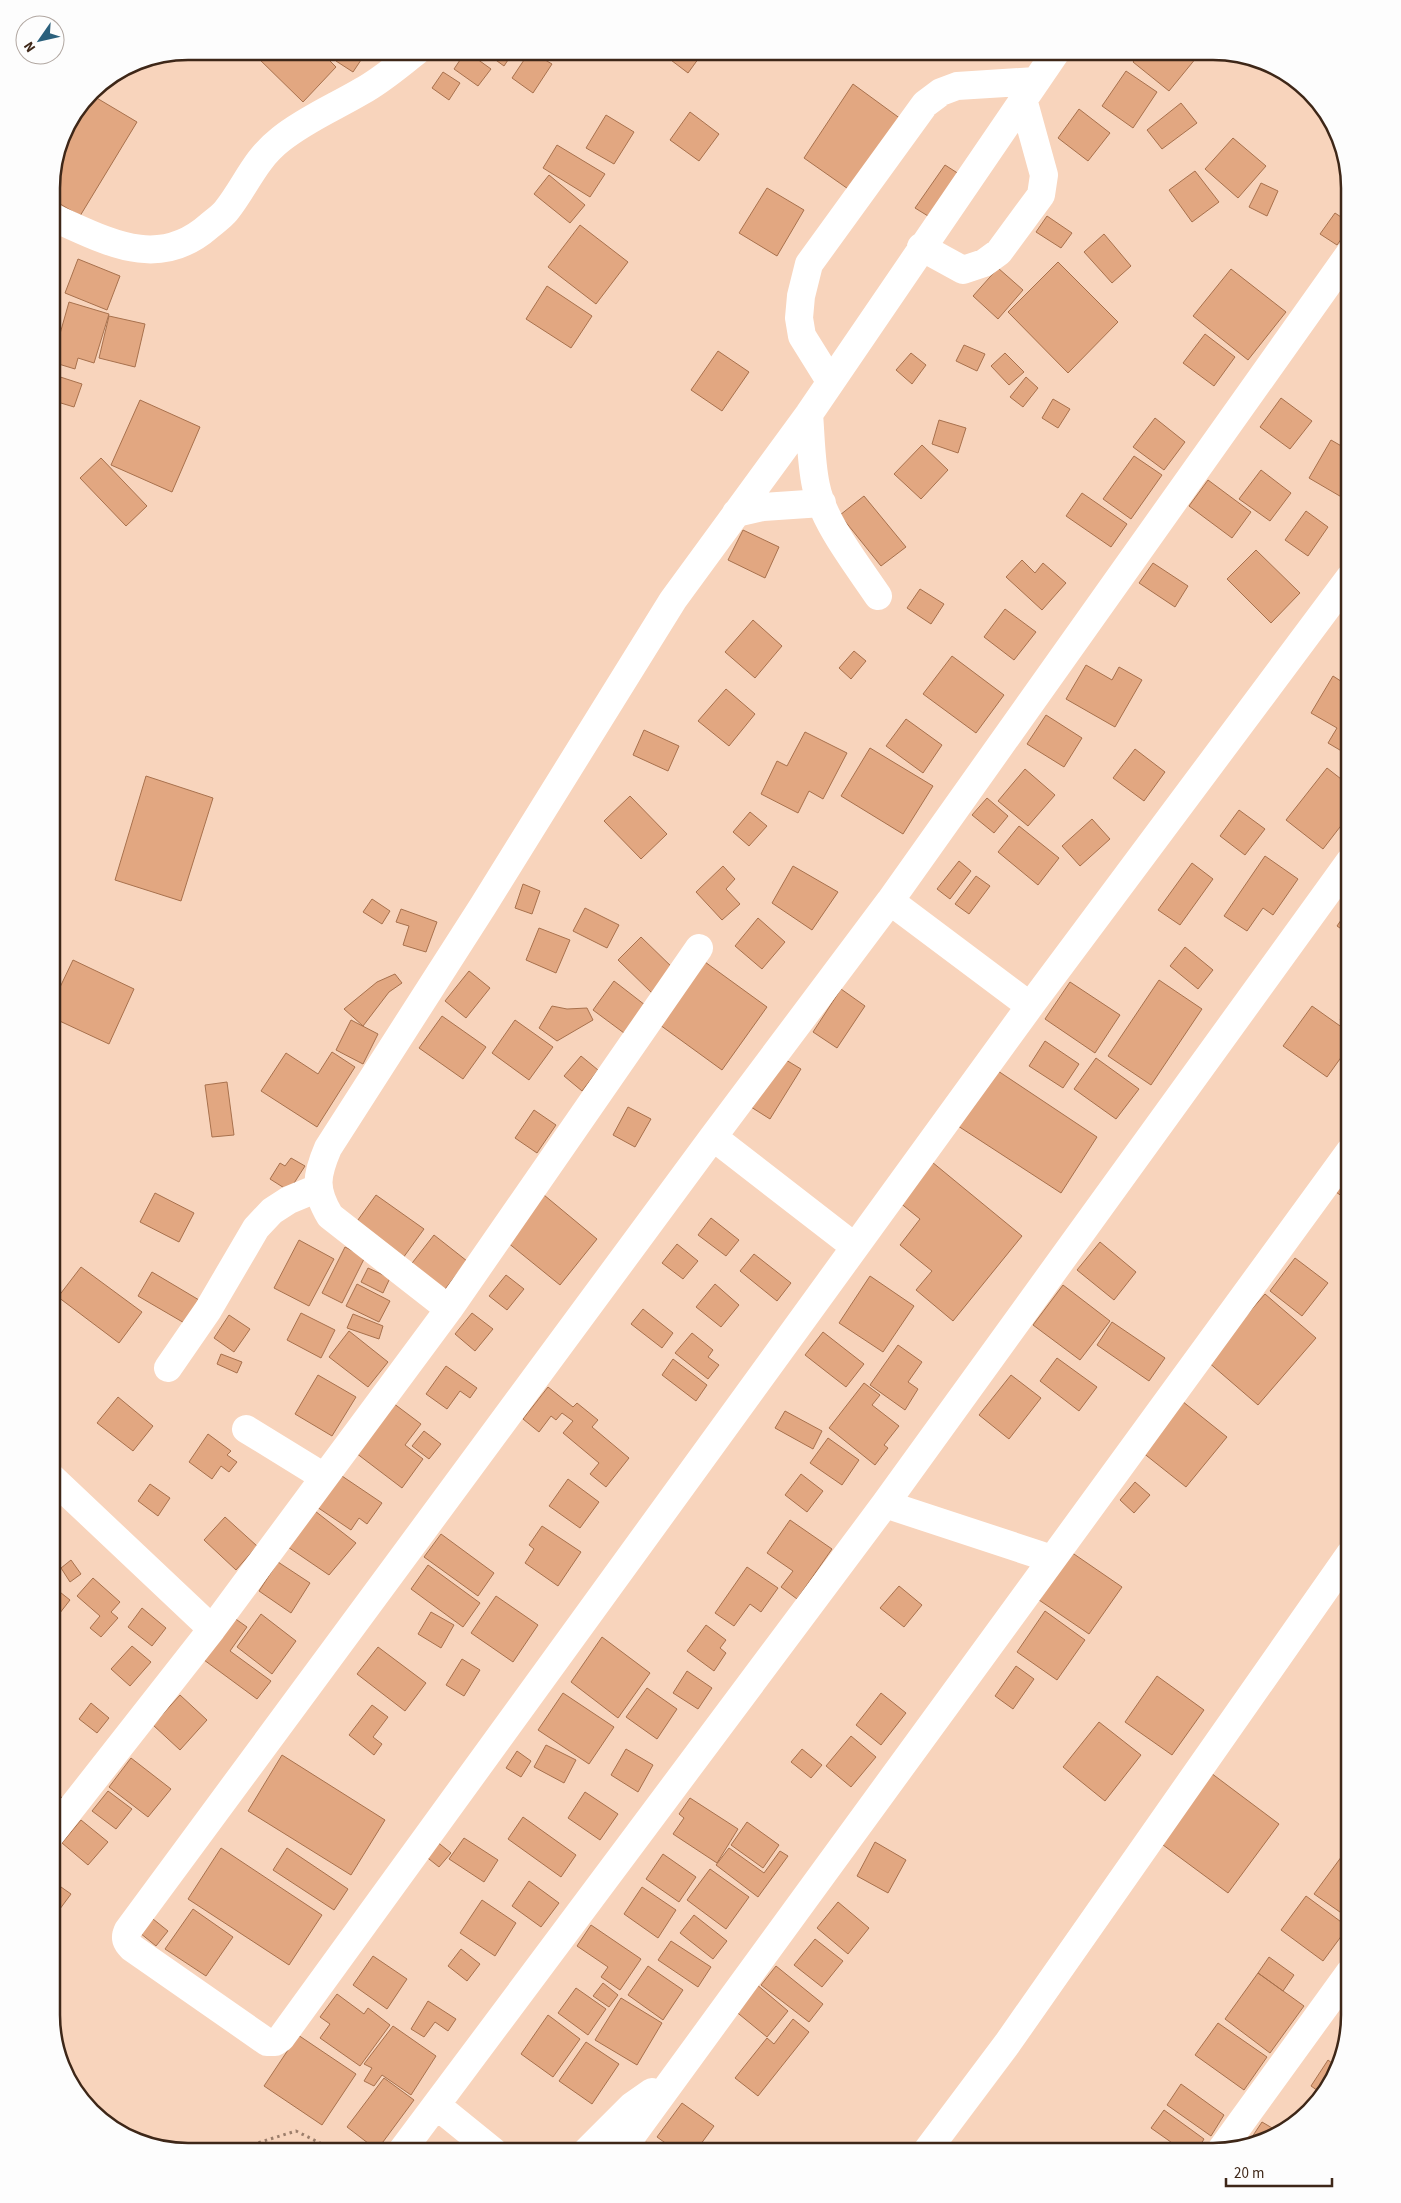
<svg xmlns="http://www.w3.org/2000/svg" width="1401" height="2203" viewBox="0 0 1401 2203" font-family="'Source Sans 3',sans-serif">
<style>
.building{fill:#e2a781;stroke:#a8714d}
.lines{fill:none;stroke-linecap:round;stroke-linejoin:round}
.path{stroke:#9c7e6b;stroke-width:3;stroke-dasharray:2.5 4;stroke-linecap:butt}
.minor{stroke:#fff;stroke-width:28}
.rim{fill:none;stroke:#3e2718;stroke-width:2.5}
</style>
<rect width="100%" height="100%" fill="#f8d4bc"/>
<path class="building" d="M260 51H320L336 67 303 102 256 56Z
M343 51H367L353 72 336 61Z
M466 51 491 69 478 86 454 69Z
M487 51H514L504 66 486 53Z
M530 51 552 64 533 93 512 78Z
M659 51H704L688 73Z
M1141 52H1201L1169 91 1133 62Z
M1126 71 1157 92 1133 128 1102 106Z
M443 72 460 83 449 100 432 88Z
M853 84 905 122 851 191 804 158Z
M90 94 137 122 80 216 52 199V179L62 135Z
M1181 103 1197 123 1162 149 1147 130Z
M1079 109 1110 133 1088 161 1058 138Z
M690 112 719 134 699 161 670 140Z
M606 115 634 132 614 164 586 148Z
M1233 138 1266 166 1238 198 1205 169Z
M557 145 605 174 590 197 543 168Z
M945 165 959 174 928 216 915 208Z
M1195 171 1219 202 1192 222 1169 190Z
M549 175 585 205 570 223 534 194Z
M1261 183 1278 191 1267 216 1249 207Z
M767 188 804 210 777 256 739 233Z
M1335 213 1350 223V227L1337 245 1320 234Z
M1047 216 1072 233 1061 248 1036 232Z
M580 225 628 262 596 304 548 267Z
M1104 234 1131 266 1112 283 1084 252Z
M78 259 120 276 107 310 65 293Z
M1058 262 1118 322 1068 373 1008 312Z
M998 268 1023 290 998 319 973 296Z
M1231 269 1286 312 1248 360 1193 316Z
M547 286 592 316 571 348 526 319Z
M69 302 109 314 94 363 78 358 75 369 52 362Z
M109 316 145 324 135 367 99 358Z
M1205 334 1235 357 1214 386 1183 363Z
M964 345 985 354 977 371 956 361Z
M718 351 749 372 722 411 691 390Z
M911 353 926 365 912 384 896 370Z
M1005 353 1024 372 1009 385 991 366Z
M51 374 82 384 74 407 51 400Z
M1026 377 1038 388 1023 407 1010 397Z
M1281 398 1312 421 1290 449 1260 427Z
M1053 399 1070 409 1058 428 1042 418Z
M140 400 200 427 172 492 111 465Z
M1155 418 1185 442 1164 470 1133 447Z
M939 420 966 428 958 453 932 444Z
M1331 440 1350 451V502L1309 478Z
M922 445 948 470 921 499 894 474Z
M1134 456 1162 475 1131 519 1103 499Z
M101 458 147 506 126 526 80 478Z
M1261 470 1291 493 1270 521 1239 499Z
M1208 480 1251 512 1232 538 1189 506Z
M1082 493 1127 524 1111 547 1066 516Z
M864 496 906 547 881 566 840 515Z
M1306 511 1328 527 1308 556 1285 540Z
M743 530 779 547 765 578 728 560Z
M1256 550 1300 593 1271 623 1227 579Z
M1022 560 1035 573 1043 563 1066 583 1042 610 1006 577Z
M1153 563 1188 586 1175 607 1139 583Z
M920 589 944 604 931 624 907 608Z
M1005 609 1036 632 1014 660 984 637Z
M753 620 782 646 755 678 725 652Z
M854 651 866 661 851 679 839 668Z
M952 656 1004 695 976 733 923 694Z
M1086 665 1112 680 1119 667 1142 680 1115 727 1066 699Z
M1333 676 1350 687V756L1328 743 1337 728 1311 713Z
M726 689 755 714 729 746 698 721Z
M1046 715 1082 738 1064 767 1027 744Z
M906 719 942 745 923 773 886 746Z
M644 730 679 746 668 771 633 755Z
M805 732 847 753 823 799 809 791 798 813 761 794 777 761 787 766Z
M870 748 933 786 903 834 841 796Z
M1135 749 1165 772 1144 801 1113 778Z
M1327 768 1350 786V814L1323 849 1286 820Z
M1025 769 1055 795 1028 826 998 801Z
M146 776 213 798 181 901 115 880Z
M630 796 667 834 641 859 604 821Z
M987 798 1008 816 994 833 972 815Z
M1239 810 1265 829 1245 855 1220 836Z
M750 812 767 826 749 846 733 832Z
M1092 819 1110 839 1080 866 1062 846Z
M1019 826 1059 858 1038 885 998 852Z
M1265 856 1298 879 1273 915 1263 908 1247 931 1224 916Z
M959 861 971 871 950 899 937 889Z
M1192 863 1213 879 1180 925 1158 910Z
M723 866 735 879 726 889 740 904 722 920 696 892Z
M793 866 838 892 812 930 772 903Z
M976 876 990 886 969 914 955 904Z
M523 884 540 891 532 914 515 908Z
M372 899 390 911 382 924 363 912Z
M1350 907V935L1337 926Z
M585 908 619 925 607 948 573 931Z
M401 909 437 922 426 952 403 945 409 926 396 922Z
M758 918 785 942 762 969 735 946Z
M539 928 570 940 556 973 526 960Z
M641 937 675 970 653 994 618 960Z
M1185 947 1213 970 1198 989 1170 966Z
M73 960 134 989 109 1044 51 1017V1006Z
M705 962 767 1007 722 1070 660 1025Z
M469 971 490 988 466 1018 445 1001Z
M395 974 402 983 389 992 363 1026 344 1009 377 982Z
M1159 980 1202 1009 1151 1085 1108 1056Z
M614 981 645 1005 624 1033 593 1010Z
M1070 982 1120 1015 1095 1053 1045 1019Z
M841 989 865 1006 837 1048 813 1032Z
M1350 1004V1027L1340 1020Z
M552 1006 567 1009 587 1008 593 1020 557 1041 539 1028Z
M1312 1006 1350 1033V1045L1327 1077 1283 1046Z
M442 1016 486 1047 463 1079 419 1048Z
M351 1020 378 1034 363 1064 336 1050Z
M515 1020 553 1047 529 1080 492 1053Z
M1045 1041 1079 1064 1063 1088 1029 1066Z
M332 1052 355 1067 317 1127 261 1091 286 1053 318 1074Z
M581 1056 598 1070 582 1091 564 1076Z
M781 1057 801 1069 770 1119 751 1107Z
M1096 1058 1139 1089 1116 1119 1074 1089Z
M995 1069 1097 1137 1061 1193 958 1126Z
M227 1082 234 1135 212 1137 205 1085Z
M628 1107 651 1119 635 1147 613 1135Z
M534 1110 556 1125 537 1153 515 1138Z
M291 1158 305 1166 289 1191 270 1179 280 1163 285 1166Z
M932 1162 1022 1236 953 1321 916 1290 932 1271 900 1245 920 1219 899 1202Z
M1350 1173V1202L1336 1192Z
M155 1193 194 1213 179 1242 140 1222Z
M376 1195 424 1229 403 1258 355 1224Z
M544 1195 597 1239 560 1285 507 1242Z
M711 1218 739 1240 726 1256 698 1235Z
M434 1235 467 1261 442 1293 409 1267Z
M299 1240 334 1259 309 1306 274 1288Z
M1100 1242 1136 1272 1114 1300 1077 1270Z
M677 1244 698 1261 683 1279 662 1263Z
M345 1247 365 1257 342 1303 322 1293Z
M754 1254 791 1283 777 1301 740 1271Z
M1295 1258 1328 1283 1302 1316 1270 1291Z
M81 1267 142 1312 119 1343 58 1297Z
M368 1268 390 1278 383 1293 361 1282Z
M152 1272 199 1300 186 1324 138 1296Z
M506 1275 524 1289 507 1310 489 1296Z
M870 1276 914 1306 883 1352 839 1323Z
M357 1284 390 1301 379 1322 346 1306Z
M715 1284 739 1305 721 1327 696 1307Z
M1063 1285 1110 1321 1080 1360 1033 1325Z
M1265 1294 1316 1338 1258 1405 1207 1361Z
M643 1309 673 1333 662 1348 631 1324Z
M301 1313 335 1330 321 1358 287 1340Z
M472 1313 493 1329 475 1351 455 1334Z
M353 1314 383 1326 379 1339 347 1328Z
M229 1315 250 1329 234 1352 214 1338Z
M1112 1322 1165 1358 1149 1381 1097 1345Z
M349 1331 388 1362 368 1387 329 1357Z
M823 1332 864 1364 846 1387 805 1355Z
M692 1333 713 1350 708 1357 719 1365 708 1379 675 1353Z
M898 1345 922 1362 908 1382 918 1389 905 1410 870 1385Z
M221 1354 242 1362 237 1373 217 1364Z
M51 1356 58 1363 51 1370Z
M1057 1358 1097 1387 1079 1411 1040 1381Z
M673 1359 707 1385 696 1401 662 1375Z
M446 1366 477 1388 470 1398 460 1391 447 1409 426 1394Z
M318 1375 356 1397 332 1436 295 1414Z
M1011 1375 1041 1398 1009 1439 979 1415Z
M864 1383 880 1395 872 1405 899 1426 884 1445 888 1448 875 1465 829 1428Z
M548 1387 573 1407 577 1403 598 1420 592 1427 629 1458 606 1487 590 1474 599 1463 563 1433 573 1421 562 1413 556 1420 551 1416 539 1432 523 1419Z
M118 1397 153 1426 133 1451 97 1423Z
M1182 1401 1227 1437 1186 1487 1142 1452Z
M393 1403 421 1424 405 1445 423 1459 402 1488 356 1453Z
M785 1411 822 1431 813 1449 775 1428Z
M424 1431 441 1444 429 1459 412 1446Z
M208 1434 231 1451 227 1455 237 1462 229 1472 221 1466 212 1479 189 1462Z
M828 1438 859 1460 842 1485 810 1463Z
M336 1472 382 1503 367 1524 359 1518 351 1530 314 1505Z
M801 1474 823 1491 807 1512 785 1495Z
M568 1479 599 1502 580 1528 549 1506Z
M1135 1482 1150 1495 1134 1513 1120 1500Z
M150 1484 170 1498 158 1516 138 1501Z
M315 1511 356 1543 329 1575 282 1543Z
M225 1517 257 1546 236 1570 204 1540Z
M790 1520 832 1549 797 1599 781 1587 793 1571 767 1553Z
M542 1526 581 1552 558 1586 525 1563 534 1549 529 1545Z
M441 1534 494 1573 478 1596 424 1557Z
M1071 1552 1122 1587 1089 1634 1039 1600Z
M71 1560 81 1574 70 1582 61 1568Z
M278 1562 310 1583 291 1613 259 1591Z
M428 1565 480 1603 463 1627 411 1589Z
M747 1567 778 1588 761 1612 750 1604 734 1626 715 1613Z
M93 1578 120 1602 111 1612 118 1618 101 1637 90 1628 100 1616 77 1596Z
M51 1585 70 1600 56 1618 51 1614Z
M899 1586 922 1605 904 1627 880 1608Z
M496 1596 538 1625 513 1662 471 1633Z
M142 1608 166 1628 152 1646 128 1627Z
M1045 1611 1085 1640 1057 1680 1017 1652Z
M431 1612 454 1625 441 1648 418 1634Z
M261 1614 296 1641 272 1674 237 1647Z
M230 1615 247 1627 230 1651 271 1681 257 1699 200 1657Z
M706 1625 726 1640 720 1648 726 1653 714 1671 687 1651Z
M602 1637 650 1673 618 1718 571 1682Z
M132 1646 151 1662 130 1686 111 1669Z
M378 1647 426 1683 405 1711 357 1674Z
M462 1659 480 1670 464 1696 446 1685Z
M1016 1666 1034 1679 1013 1709 995 1696Z
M687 1671 712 1688 698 1709 673 1693Z
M1157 1676 1204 1710 1172 1755 1125 1722Z
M647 1688 677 1709 657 1739 626 1717Z
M563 1693 614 1727 589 1764 538 1730Z
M881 1693 906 1713 881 1745 856 1725Z
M180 1695 207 1720 180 1750 153 1725Z
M91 1703 109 1718 97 1733 79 1719Z
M372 1705 388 1717 373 1737 382 1744 374 1755 349 1735Z
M1099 1722 1141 1755 1105 1801 1063 1767Z
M851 1736 876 1757 851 1787 826 1766Z
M546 1745 576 1760 564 1783 534 1767Z
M626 1749 653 1765 638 1792 611 1775Z
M802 1749 822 1765 811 1778 791 1762Z
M517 1751 531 1761 521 1777 506 1768Z
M282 1755 385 1820 351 1875 248 1811Z
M131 1758 171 1789 148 1817 109 1787Z
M1211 1773 1279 1824 1228 1893 1159 1842Z
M51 1788 68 1803 51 1821Z
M108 1791 132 1809 116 1829 92 1811Z
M585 1792 618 1814 600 1840 568 1818Z
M690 1798 738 1829 717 1863 673 1834 684 1818 679 1814Z
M523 1817 576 1855 561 1877 508 1839Z
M81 1820 108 1842 88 1865 62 1843Z
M747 1822 779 1845 763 1868 731 1845Z
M464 1838 498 1860 484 1882 449 1859Z
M436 1841 451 1853 439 1867 424 1855Z
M875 1842 906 1860 888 1893 857 1876Z
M221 1848 322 1915 289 1965 188 1899Z
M287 1848 348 1889 334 1910 273 1870Z
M729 1848 764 1873 780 1851 788 1856 758 1897 716 1865Z
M663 1854 696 1877 679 1902 646 1879Z
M1342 1856 1350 1862V1919L1314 1894Z
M710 1869 749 1897 726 1929 687 1900Z
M51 1880 71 1894 51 1921Z
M529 1881 559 1903 541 1927 512 1906Z
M642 1887 676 1910 658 1938 624 1914Z
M1306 1896 1348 1927 1323 1961 1281 1930Z
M482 1900 516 1923 495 1956 460 1933Z
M838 1902 869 1928 848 1954 817 1928Z
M193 1909 233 1937 206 1976 165 1949Z
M694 1915 727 1941 713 1959 680 1933Z
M153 1919 168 1931 156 1946 140 1933Z
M591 1925 641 1959 620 1990 601 1977 608 1967 577 1946Z
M815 1939 843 1961 822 1987 794 1965Z
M671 1941 711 1967 698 1987 658 1960Z
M461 1949 480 1964 467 1981 448 1966Z
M373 1956 407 1979 387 2009 353 1985Z
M1269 1957 1294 1975 1283 1991 1258 1973Z
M648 1966 683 1990 663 2020 628 1995Z
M776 1966 823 2004 809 2022 761 1985Z
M1258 1973 1304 2006 1270 2053 1225 2019Z
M603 1983 618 1995 609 2007 593 1996Z
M756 1984 788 2011 767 2037 734 2010Z
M576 1988 606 2009 588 2035 558 2013Z
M337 1994 364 2014 368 2008 390 2025 360 2066 320 2038 330 2024 320 2017Z
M621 1998 662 2023 637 2065 595 2040Z
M428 2001 456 2019 448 2031 435 2022 424 2037 411 2029Z
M548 2015 580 2039 553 2077 521 2054Z
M793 2019 809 2032 758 2096 735 2078 767 2038 774 2044Z
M1218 2023 1267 2057 1244 2090 1195 2055Z
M393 2026 436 2056 411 2095 382 2075 374 2086 364 2081 372 2068 364 2064Z
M298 2035 356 2074 322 2125 264 2086Z
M586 2042 619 2064 592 2104 559 2081Z
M1328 2060 1336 2066 1331 2084 1321 2093 1311 2086Z
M384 2078 414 2100 377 2150 347 2127Z
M1181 2084 1224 2115 1211 2136 1167 2105Z
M682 2103 714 2126 695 2152H678L657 2137Z
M1164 2110 1204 2139 1196 2152H1185L1151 2128Z
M1262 2122 1279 2132 1274 2138 1248 2143Z
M646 2142 660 2152H640Z"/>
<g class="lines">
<path class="path" d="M241 2151 254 2144 296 2131 338 2152"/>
<path class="minor" d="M52 217C105 240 157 272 209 226 215 221 222 216 226 211 246 186 254 160 281 139 306 119 335 107 362 91 382 80 399 65 417 51
M921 247 963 270 984 263 999 252 1041 195 1044 175 1023 99
M830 381 802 336 799 318 801 296 809 264 925 104 941 92 957 86 1036 81
M809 414C811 438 811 463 816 486 823 522 858 566 878 596
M736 513 763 507 822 503
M1350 577 1030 1006 281 2038 275 2042H267L132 1948C126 1942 124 1938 128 1930L713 1137 890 901 1350 253
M890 901 1030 1006
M713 1137 855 1247
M449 1309 330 1216C314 1189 316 1176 328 1148L483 906 673 600 809 414 1056 52
M168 1368 208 1310 256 1228 272 1211 289 1200 318 1188
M246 1429 324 1477
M51 1477 212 1629
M885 1504 1052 1559
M51 1834 212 1629 449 1309 699 948
M436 2105 494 2152
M1221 2150 1350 1972
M401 2152 885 1504 1350 861
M586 2152 632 2106 652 2092
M620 2152 1350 1151
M926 2152 1007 2044 1350 1554"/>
</g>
<path d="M0 0H1401V2203H0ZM188 60H1213A128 128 0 0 1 1341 188V2015A128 128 0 0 1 1213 2143H188A128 128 0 0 1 60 2015V188A128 128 0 0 1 188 60Z" fill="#fdfdfd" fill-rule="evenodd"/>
<path class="rim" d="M188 60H1213A128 128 0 0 1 1341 188V2015A128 128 0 0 1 1213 2143H188A128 128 0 0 1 60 2015V188A128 128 0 0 1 188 60Z"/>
<g transform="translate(40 40) rotate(236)"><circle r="24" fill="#fdfdfd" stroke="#b1a7a1"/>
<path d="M0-4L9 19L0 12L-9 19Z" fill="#2b607c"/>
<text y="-8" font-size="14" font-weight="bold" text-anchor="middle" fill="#3e2718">N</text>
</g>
<path d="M1226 2178v8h106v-8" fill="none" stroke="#3e2718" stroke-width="2.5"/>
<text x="1234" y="2178" font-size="15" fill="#3e2718" stroke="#fdfdfd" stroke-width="4" paint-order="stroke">20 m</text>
</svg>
